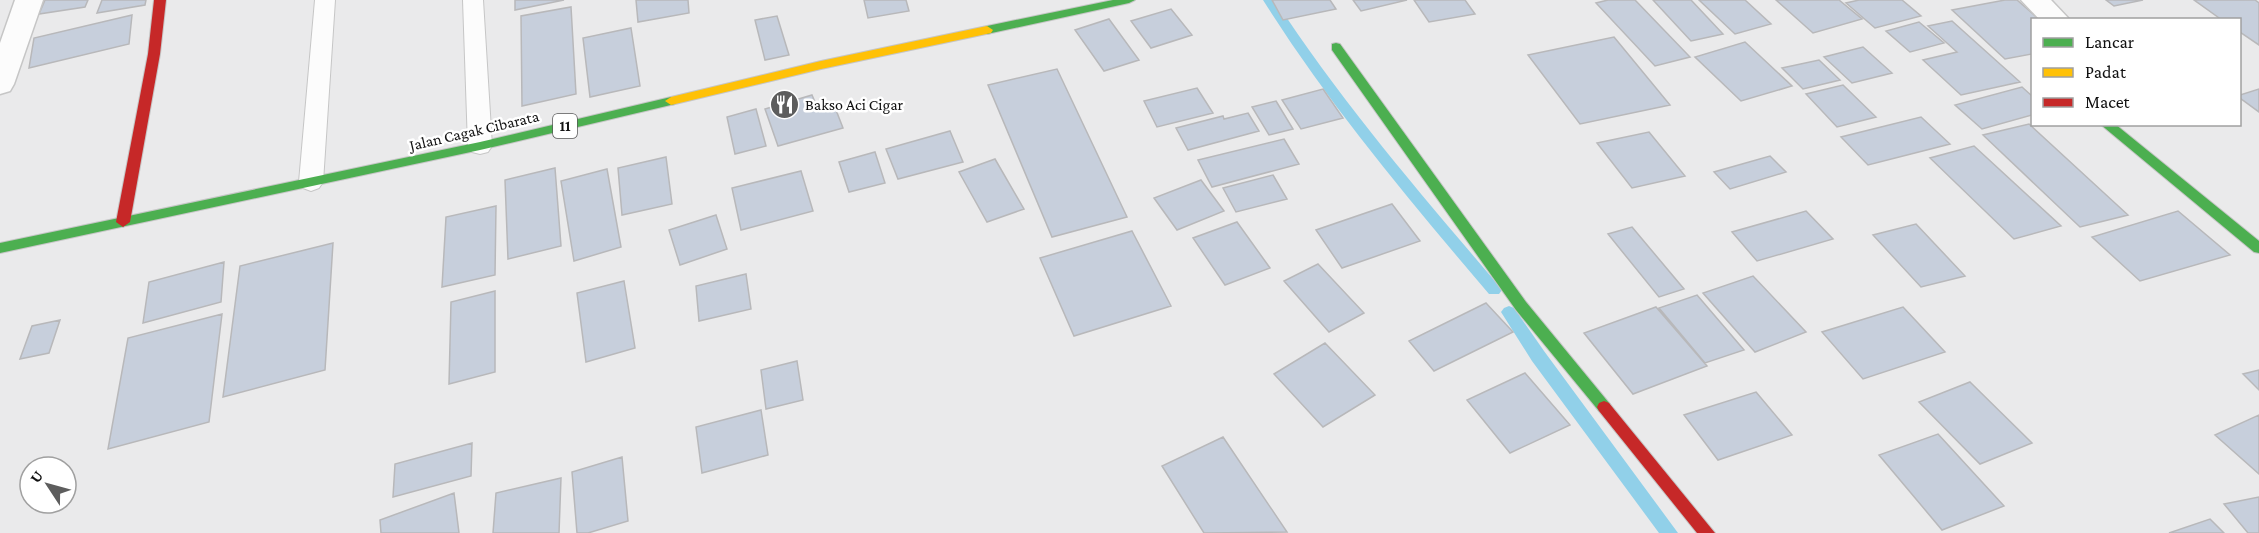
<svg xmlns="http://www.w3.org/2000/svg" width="2259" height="533" viewBox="0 0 2259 533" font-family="'Crimson Pro',serif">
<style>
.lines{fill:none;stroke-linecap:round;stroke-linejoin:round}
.stream{fill:#91d0e9;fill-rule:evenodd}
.building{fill:#c7cfdc;stroke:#b8b8ba;stroke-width:1.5}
.lane-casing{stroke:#c6c6c6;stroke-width:2}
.street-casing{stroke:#c6c6c6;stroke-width:3}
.fast-casing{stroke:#c6c6c6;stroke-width:2}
.slow-casing{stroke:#c6c6c6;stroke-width:2}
.jam-casing{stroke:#c6c6c6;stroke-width:2}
.lane{fill:#fcfcfc;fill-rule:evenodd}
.street{fill:#fcfcfc;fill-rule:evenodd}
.fast{fill:#4caf50;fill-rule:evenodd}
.slow{fill:#ffc107;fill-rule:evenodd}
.jam{fill:#c62828;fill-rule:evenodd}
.labels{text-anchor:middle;stroke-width:5;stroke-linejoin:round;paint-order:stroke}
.shield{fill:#fff;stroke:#585858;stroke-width:1.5}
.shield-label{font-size:15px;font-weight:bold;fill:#111}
.poi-label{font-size:16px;fill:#111;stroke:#fff;text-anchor:start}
.street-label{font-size:16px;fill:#111;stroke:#fff}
</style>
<rect width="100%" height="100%" fill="#eaeaeb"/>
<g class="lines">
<path class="stream" d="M1263 0H1275C1341 102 1421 194 1499 286L1502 290 1499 294H1489C1409 200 1329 105 1263 0Z
M1509 306 1514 308 1544 351 1678 533H1659L1532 361 1501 312 1504 308Z"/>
</g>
<path class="building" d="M45 0H88L85 7 39 14Z
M102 0H146L145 5 97 13Z
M515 0H564L515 10Z
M636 0H688L689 13 638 22Z
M864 0H906L909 11 868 18Z
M1272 0H1330L1336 9 1283 20Z
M1353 0H1407L1361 11Z
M1414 0H1465L1475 14 1429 22Z
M1608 0H1635L1690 57 1655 66 1596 3Z
M1653 0H1691L1723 34 1691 41Z
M1699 0H1745L1771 24 1735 34Z
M1776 0H1839L1862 19 1813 33Z
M1859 0H1902L1921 16 1875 28 1846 3Z
M2005 0H2017L2040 20H2032V54L2005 59 1952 10Z
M2106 0H2143L2114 6Z
M2194 0H2255L2259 3V45L2240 32V20H2222Z
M571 7 576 94 522 106 521 16Z
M1171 9 1192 35 1151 48 1131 21Z
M132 15 129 44 29 68 34 38Z
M777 16 789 55 765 60 755 20Z
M1109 19 1139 60 1104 71 1075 30Z
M1952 21 2020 82 1961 95 1923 60 1957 52 1928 26Z
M1919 22 1944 43 1910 52 1886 31Z
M631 28 640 86 590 97 583 38Z
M1614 37 1670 105 1580 124 1528 55Z
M1745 42 1792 86 1741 101 1695 57Z
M1863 47 1892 73 1852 83 1824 57Z
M1819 60 1840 80 1803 89 1782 68Z
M1057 69 1127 217 1052 237 988 85Z
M1843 85 1876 117 1837 127 1806 94Z
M2022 87 2032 96V115L1982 129 1955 105Z
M1197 88 1213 113 1157 127 1144 101Z
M1323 89 1343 118 1301 129 1282 100Z
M2259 89V112L2240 98V95Z
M812 95 818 109 834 105 843 128 778 146 765 109Z
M1276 101 1293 129 1269 135 1252 107Z
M756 109 766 146 735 154 727 117Z
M1248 113 1259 131 1188 150 1176 128 1223 116 1224 119Z
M1921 117 1950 144 1868 165 1841 137Z
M2029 124 2128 215 2080 227 1983 135Z
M950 131 963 162 898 179 886 149Z
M1649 132 1685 176 1632 188 1597 143Z
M1284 139 1299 164 1212 187 1198 160Z
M1974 146 2061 226 2014 239 1930 158Z
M875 152 885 183 849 192 839 162Z
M1770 156 1786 172 1730 189 1714 172Z
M666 157 672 204 622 215 618 168Z
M995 159 1024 209 987 222 959 172Z
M555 168 561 246 508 259 505 180Z
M607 169 621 247 574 261 561 181Z
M801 171 813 211 741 230 732 188Z
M1273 175 1287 199 1236 212 1223 188Z
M1201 180 1224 211 1177 230 1154 198Z
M1392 204 1420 241 1342 268 1316 230Z
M496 206 495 275 442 287 446 217Z
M1806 211 1833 239 1757 261 1732 232Z
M2178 211 2230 255 2140 281 2092 237Z
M716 215 727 249 680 265 669 230Z
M1237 222 1270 268 1225 285 1193 238Z
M1916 224 1965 276 1921 287 1873 235Z
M1632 227 1684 289 1659 297 1608 234Z
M1132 231 1171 306 1074 336 1040 258Z
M333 243 325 370 223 397 240 266Z
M224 262 221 302 143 323 149 282Z
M1318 264 1364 313 1329 332 1284 281Z
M746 274 751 309 699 321 696 286Z
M1753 276 1806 332 1755 352 1703 293Z
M624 281 635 348 586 362 577 293Z
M495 291V372L449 384 451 302Z
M1697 295 1744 350 1705 363 1659 308Z
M1486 303 1513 332 1434 371 1409 341Z
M1656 307 1707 366 1633 394 1584 333Z
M1903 307 1945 352 1863 379 1822 332Z
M222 314 209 422 108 449 128 338Z
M60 320 49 353 20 359 32 326Z
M1325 343 1375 395 1323 427 1274 374Z
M797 361 803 400 766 409 761 370Z
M2259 370V390L2243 374Z
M1525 373 1570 425 1510 453 1467 400Z
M1970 382 2032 443 1980 464 1919 402Z
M1756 392 1792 435 1718 460 1684 415Z
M761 410 768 455 702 473 696 427Z
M2259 415V474L2215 435Z
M1938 434 2004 506 1942 530 1879 455Z
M1223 437 1287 532 1204 533 1162 466Z
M472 443 471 476 393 497 395 464Z
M622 457 628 521 588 533H577L572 472Z
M561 478 559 533H493L496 493Z
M454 493 459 533H381L380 520Z
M2259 497V533H2248L2224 504Z
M2210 519 2224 533H2169Z"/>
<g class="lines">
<defs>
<path id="lane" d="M315 0H335L323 182 319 188 311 191 303 188 299 182Z
M463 0H483L492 146 488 152 480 154 472 152 468 146Z"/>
<path id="street" d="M15 0H43L14 84 10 91 0 94V43Z
M2021 0H2051L2070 20H2040Z"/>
<path id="fast" d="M1113 0H1135L1129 3 987 34 981 30 987 26Z
M1336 43 1340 44 1526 302 1609 403 1611 407 1609 411 1604 413 1599 411 1516 310 1332 50V44Z
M671 97 675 98 677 101 675 104 480 150 0 253V243L480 142Z
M2100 124H2115L2259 241V253L2254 252Z"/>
<path id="slow" d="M987 26 993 30 991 33 821 69 671 105 665 101 671 97 821 61Z"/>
<path id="jam" d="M154 0H166L160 54 130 222 123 227 116 222 148 54Z
M1604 401 1609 403 1715 533H1697L1599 411 1597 407 1599 403Z"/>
</defs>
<use href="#lane" class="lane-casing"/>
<use href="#street" class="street-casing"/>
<use href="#fast" class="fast-casing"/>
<use href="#slow" class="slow-casing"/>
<use href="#jam" class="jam-casing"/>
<use href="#lane" class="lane"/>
<use href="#street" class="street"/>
<use href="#fast" class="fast"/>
<use href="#slow" class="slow"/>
<use href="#jam" class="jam"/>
</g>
<defs>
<symbol id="restaurant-disc" viewBox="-11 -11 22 22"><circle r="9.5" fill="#5d5d5d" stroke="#fff"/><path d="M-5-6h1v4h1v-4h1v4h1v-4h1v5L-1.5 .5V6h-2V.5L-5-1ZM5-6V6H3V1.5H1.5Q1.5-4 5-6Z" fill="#fff"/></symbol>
</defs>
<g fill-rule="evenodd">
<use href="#restaurant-disc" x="768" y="88" width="33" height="33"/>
</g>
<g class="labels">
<rect class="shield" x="553" y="114" width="24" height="24" rx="4.5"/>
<g class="shield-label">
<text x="565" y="131">11</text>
</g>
<g class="poi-label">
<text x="805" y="110">Bakso Aci Cigar</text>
</g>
<g class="street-label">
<text transform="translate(474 130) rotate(-13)" y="6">Jalan Cagak Cibarata</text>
</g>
</g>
<rect x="2031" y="18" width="210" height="108" fill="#ffffff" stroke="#a0a0a0" stroke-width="1.5"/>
<rect x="2043" y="38" width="30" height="9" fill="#4caf50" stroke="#a0a0a0" stroke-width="1.5"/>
<text x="2085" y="48" font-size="18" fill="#111111">Lancar</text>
<rect x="2043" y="68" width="30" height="9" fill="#ffc107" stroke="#a0a0a0" stroke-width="1.5"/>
<text x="2085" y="78" font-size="18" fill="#111111">Padat</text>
<rect x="2043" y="98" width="30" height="9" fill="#c62828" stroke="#a0a0a0" stroke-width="1.5"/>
<text x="2085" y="108" font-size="18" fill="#111111">Macet</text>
<g transform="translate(48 485) rotate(306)"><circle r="28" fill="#ffffff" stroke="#a0a0a0" stroke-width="1.5"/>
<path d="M0-4.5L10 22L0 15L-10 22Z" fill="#5d5d5d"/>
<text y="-9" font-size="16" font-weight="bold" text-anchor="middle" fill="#111111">U</text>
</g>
</svg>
